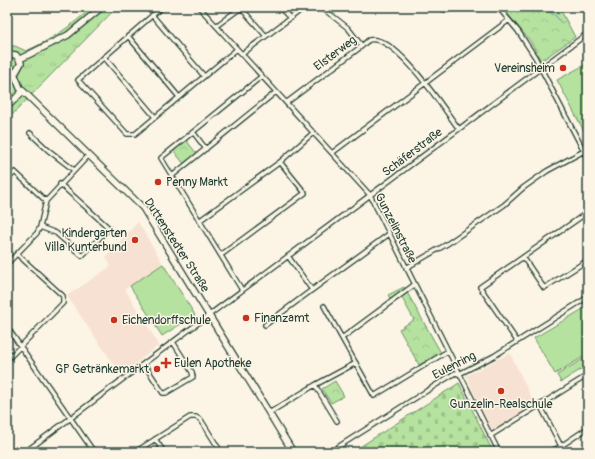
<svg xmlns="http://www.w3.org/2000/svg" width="595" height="459" viewBox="0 0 595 459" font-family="Pangolin,sans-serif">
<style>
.built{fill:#f7e1d2}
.grass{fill:url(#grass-tufts);stroke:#6a906a}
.cemetery{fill:url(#cemetery-stones);stroke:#6a906a}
.park{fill:url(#park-crowns);stroke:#6a906a}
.pitch{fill:#b6e29f;stroke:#6a906a}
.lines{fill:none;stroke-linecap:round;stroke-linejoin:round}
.stream{stroke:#6999ab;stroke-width:1}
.street-casing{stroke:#1f3d34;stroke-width:6}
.secondary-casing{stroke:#1f3d34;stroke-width:8}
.street{stroke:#fcf5e5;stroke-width:3.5}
.secondary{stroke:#fcf5e5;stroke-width:5.5}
.poi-dot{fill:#c8321e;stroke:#fcf5e5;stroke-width:1.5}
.labels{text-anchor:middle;stroke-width:3;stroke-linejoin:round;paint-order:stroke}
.street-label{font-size:12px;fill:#1f3d34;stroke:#fcf5e5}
.poi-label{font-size:12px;fill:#1f3d34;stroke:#fcf5e5;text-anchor:start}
</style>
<defs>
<pattern id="grass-tufts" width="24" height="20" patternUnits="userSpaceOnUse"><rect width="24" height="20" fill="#b6e29f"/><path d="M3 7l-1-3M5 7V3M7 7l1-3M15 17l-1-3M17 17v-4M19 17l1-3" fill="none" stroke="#9cc38a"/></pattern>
<pattern id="cemetery-stones" width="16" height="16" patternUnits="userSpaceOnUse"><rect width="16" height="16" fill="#b6e29f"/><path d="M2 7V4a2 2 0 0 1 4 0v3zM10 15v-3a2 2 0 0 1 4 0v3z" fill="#9cc38a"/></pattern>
<pattern id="park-crowns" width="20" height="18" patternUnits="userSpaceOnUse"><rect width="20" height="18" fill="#b6e29f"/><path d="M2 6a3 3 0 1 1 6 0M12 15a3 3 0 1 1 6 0" fill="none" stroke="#9cc38a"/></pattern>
</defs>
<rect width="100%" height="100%" fill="#fcf5e5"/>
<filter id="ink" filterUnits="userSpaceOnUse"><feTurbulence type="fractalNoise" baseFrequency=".025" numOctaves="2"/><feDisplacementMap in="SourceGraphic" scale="8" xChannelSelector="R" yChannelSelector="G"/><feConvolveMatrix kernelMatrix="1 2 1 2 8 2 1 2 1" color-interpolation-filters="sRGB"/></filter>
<g filter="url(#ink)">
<path class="built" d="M138 222 163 264 125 289 159 345 121 375 67 296 111 266 106 257Z
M510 353 535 405 493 432 466 376Z"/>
<path class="grass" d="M92 7H117L11 116 7 112V46H15L26 51C51 40 72 26 92 7Z"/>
<path class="cemetery" d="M459 383 493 452H352Z"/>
<path class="park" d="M502 7H559L575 37 541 61 531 42Z
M186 140 197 154 184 164 173 150Z
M404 287 441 353 419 365 399 329 414 320 402 298 393 303 388 295Z
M335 381 344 396 331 403 322 389Z"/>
<path class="pitch" d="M588 63V137H587L557 80Z
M163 264 195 315 162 336 130 286Z
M588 306V354L555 374 534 338Z
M588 356V365L561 382 557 375Z"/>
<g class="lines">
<path class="stream" d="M541 7 556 16 562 24"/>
<defs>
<path id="street" d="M162 7 78 80 127 134H135L237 49
M199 7 370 195 499 452
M279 7 290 18
M321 7 348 28 362 46
M435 7 448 10 450 7
M498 7 518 31 535 57 588 159
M241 8 266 36
M152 15 204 76
M216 26 242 7
M128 36 179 97
M242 54 305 7
M104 57 155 117
M286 103 362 46C364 44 367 41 369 40 395 32 445 111 459 129
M193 132 206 149
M30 133 48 150 74 170
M332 153 509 20
M172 176 276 92
M7 180 15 172 46 201
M199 221 280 162 313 133
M40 227 56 233 82 256 109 228 60 184
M221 255 305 193 280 162
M288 256 312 290 389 234
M523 257 544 288 588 260
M7 264 37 233 40 227 46 201 89 155
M406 268 447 244 504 205 523 188 547 171 584 151
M242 290 161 158 262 76
M324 306 374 396 448 351
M265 325 312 290
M7 327 94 452
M342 338 414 285
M517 341 480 287 588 212
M7 360 63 303V296L17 254
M144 364 163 393H166L193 377 192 372 173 342
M315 385 337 421
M540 405 564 452
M269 413 315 385 356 363
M490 436 588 375
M155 439 164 452
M25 452 588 33
M135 452 190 417H196L201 420 221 452
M330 452 455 373 459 374 494 356 588 297
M548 452 558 448 588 428"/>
<path id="secondary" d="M7 54 16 55 21 63 16 72H7
M20 59 68 35 102 7
M14 73 20 88 143 208 293 452
M7 107 23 91"/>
</defs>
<use href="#street" class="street-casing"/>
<use href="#secondary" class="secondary-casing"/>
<use href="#street" class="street"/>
<use href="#secondary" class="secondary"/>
</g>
</g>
<g class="poi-dot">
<circle cx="563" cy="68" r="4"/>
<circle cx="158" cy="182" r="4"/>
<circle cx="135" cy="240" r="4"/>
<circle cx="246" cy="318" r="4"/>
<circle cx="114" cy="320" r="4"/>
<path d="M164 357h4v4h4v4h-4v4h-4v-4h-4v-4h4z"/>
<circle cx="157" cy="369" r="4"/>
<circle cx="501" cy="391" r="4"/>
</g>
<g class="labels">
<g class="street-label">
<text transform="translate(335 53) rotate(-37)" y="4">Elsterweg</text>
<text transform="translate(412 152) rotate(-37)" y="4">Schäferstraße</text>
<text transform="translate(396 228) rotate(63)" y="4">Gunzelinstraße</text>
<text transform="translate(177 245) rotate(57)" y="4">Duttenstedter Straße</text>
<text transform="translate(454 365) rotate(-27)" y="4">Eulenring</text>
</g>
<g class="poi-label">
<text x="555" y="72" text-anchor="end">Vereinsheim</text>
<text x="166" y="186">Penny Markt</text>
<text x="127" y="237" text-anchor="end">Kindergarten<tspan x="127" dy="14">Villa Kunterbund</tspan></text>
<text x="254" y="322">Finanzamt</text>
<text x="122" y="324">Eichendorffschule</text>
<text x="174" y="367">Eulen Apotheke</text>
<text x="149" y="373" text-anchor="end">GP Getränkemarkt</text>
<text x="501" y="408" text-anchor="middle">Gunzelin-Realschule</text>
</g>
</g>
<rect width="595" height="459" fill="none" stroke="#fcf5e5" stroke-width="24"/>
<rect x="12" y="12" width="571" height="435" fill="none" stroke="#1f3d34" stroke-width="1.5" filter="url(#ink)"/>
</svg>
